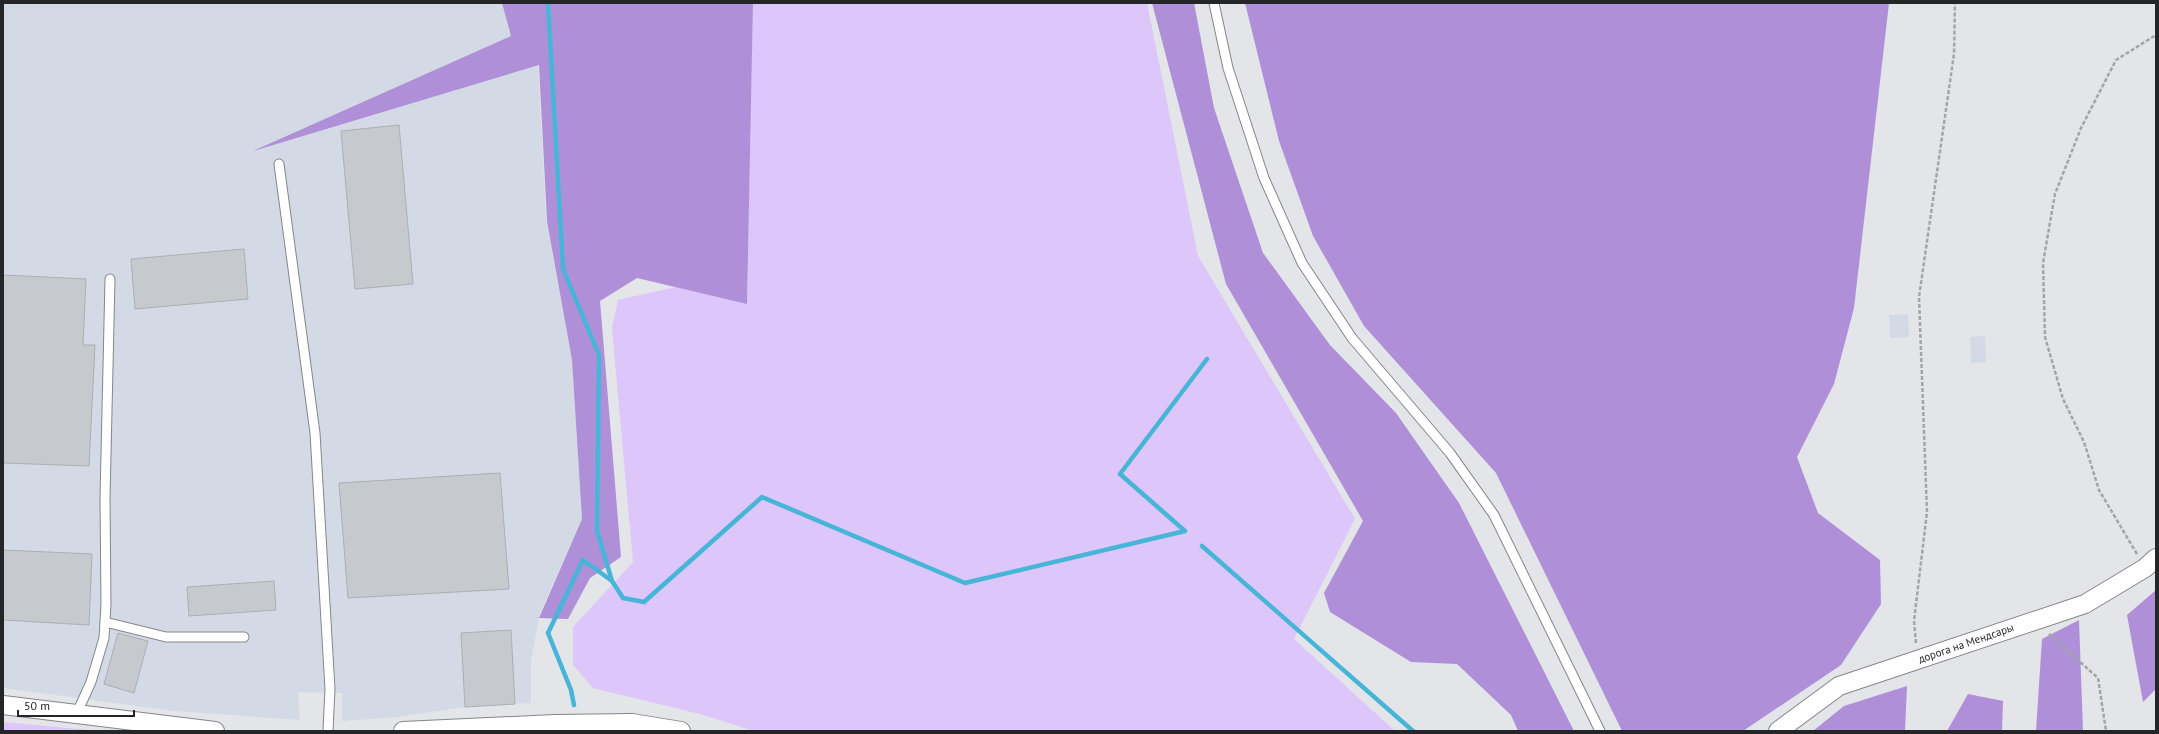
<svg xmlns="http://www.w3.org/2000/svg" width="2159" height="734" viewBox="0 0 2159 734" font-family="'PT Sans',sans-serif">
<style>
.built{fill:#d4dae5}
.green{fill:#dcc6fa}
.forest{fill:#af8fd8}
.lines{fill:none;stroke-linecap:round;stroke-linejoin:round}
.stream{stroke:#47b5d8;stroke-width:4.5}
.building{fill:#c6cace;stroke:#abafb2}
.lane-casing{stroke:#84868a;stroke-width:11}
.street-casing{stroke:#84868a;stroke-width:20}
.path{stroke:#a3a5a8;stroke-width:2.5;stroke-dasharray:4 2;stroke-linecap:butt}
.lane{stroke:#fff;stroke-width:9}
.street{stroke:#fff;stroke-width:18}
.labels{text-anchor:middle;stroke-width:3.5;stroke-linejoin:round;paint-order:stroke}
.street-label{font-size:11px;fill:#242527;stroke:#fff}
</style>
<rect width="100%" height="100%" fill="#e3e5e9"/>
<path class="built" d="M3 3H535L546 217 572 360 582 519 540 613 531 661V703L465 707 389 718 342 721V693L298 692 300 720 174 711 3 688Z
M1908 314 1909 337 1890 338 1889 315Z
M1985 336 1986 362 1971 363 1970 337Z"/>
<path class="green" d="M753 3H1147L1198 256 1355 519 1294 639 1395 731H754L700 714 593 688 573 665V627L633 562 612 328 618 300 680 286 747 303Z
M3 722 100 731H3Z"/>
<path class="forest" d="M502 3H753L747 304 637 278 600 301 621 557 590 578 568 619 539 618 582 519 572 360 547 221 539 65 253 151 511 36Z
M1152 3H1194L1214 108 1263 253 1330 345 1396 413 1459 503 1574 731H1518L1511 715 1457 664 1411 662 1330 612 1324 593 1363 521 1226 284Z
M1245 3H1889L1854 308 1834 384 1797 457 1818 513 1880 560 1881 604 1841 665 1743 731H1622L1496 473 1364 326 1313 236 1279 141Z
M2156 590V689L2143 702 2127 615Z
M2079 620 2083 731H2036L2042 639Z
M1907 686 1905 731H1813L1844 706Z
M1968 694 2003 701 2002 731H1947Z"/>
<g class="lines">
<path class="stream" d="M548 3 563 269 599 355 597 531 612 581 583 560 548 633 571 690 574 705
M1185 531 1120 474 1207 359
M1202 546 1413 731
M612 581 623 598 644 602 762 497 965 583 1185 531"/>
</g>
<path class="building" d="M399 125 413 284 355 289 341 131Z
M244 249 248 299 135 309 131 259Z
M3 275 86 279 83 345H95L89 466 3 463Z
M500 473 509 589 348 598 339 483Z
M3 550 92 554 89 625 3 620Z
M274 581 276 610 189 616 187 587Z
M511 630 515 704 465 707 461 633Z
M118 633 148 641 134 693 104 684Z"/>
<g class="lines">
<defs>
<path id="lane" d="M1214 3 1228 68 1264 178 1302 263 1352 338 1450 453 1494 515 1600 731
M279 164 315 433 330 689 328 731
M105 622 166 637H244
M76 715 91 682 104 638 106 604 105 498 110 279"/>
<path id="street" d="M3 705 215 731
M403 731 555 724 632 723 681 731
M1778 731 1839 686 2085 604 2145 568 2156 558"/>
</defs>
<use href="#lane" class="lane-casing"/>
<use href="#street" class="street-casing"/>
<path class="path" d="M2137 554 2099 490 2084 442 2063 399 2045 337 2043 263 2055 194 2081 128 2116 60 2156 35
M2049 634 2098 678 2106 731
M1916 643 1914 621 1927 512 1919 297 1954 54 1955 3"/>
<use href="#lane" class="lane"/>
<use href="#street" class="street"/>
</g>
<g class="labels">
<g class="street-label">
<text transform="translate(1966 643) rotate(-19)" y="4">дорога на Мендсары</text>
</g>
</g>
<rect width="2159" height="734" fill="none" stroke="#242527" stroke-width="8"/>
<path d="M18 710v6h116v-6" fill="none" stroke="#242527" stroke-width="2"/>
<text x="24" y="710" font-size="12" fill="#242527" stroke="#ffffff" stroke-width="3" paint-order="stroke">50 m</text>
</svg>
